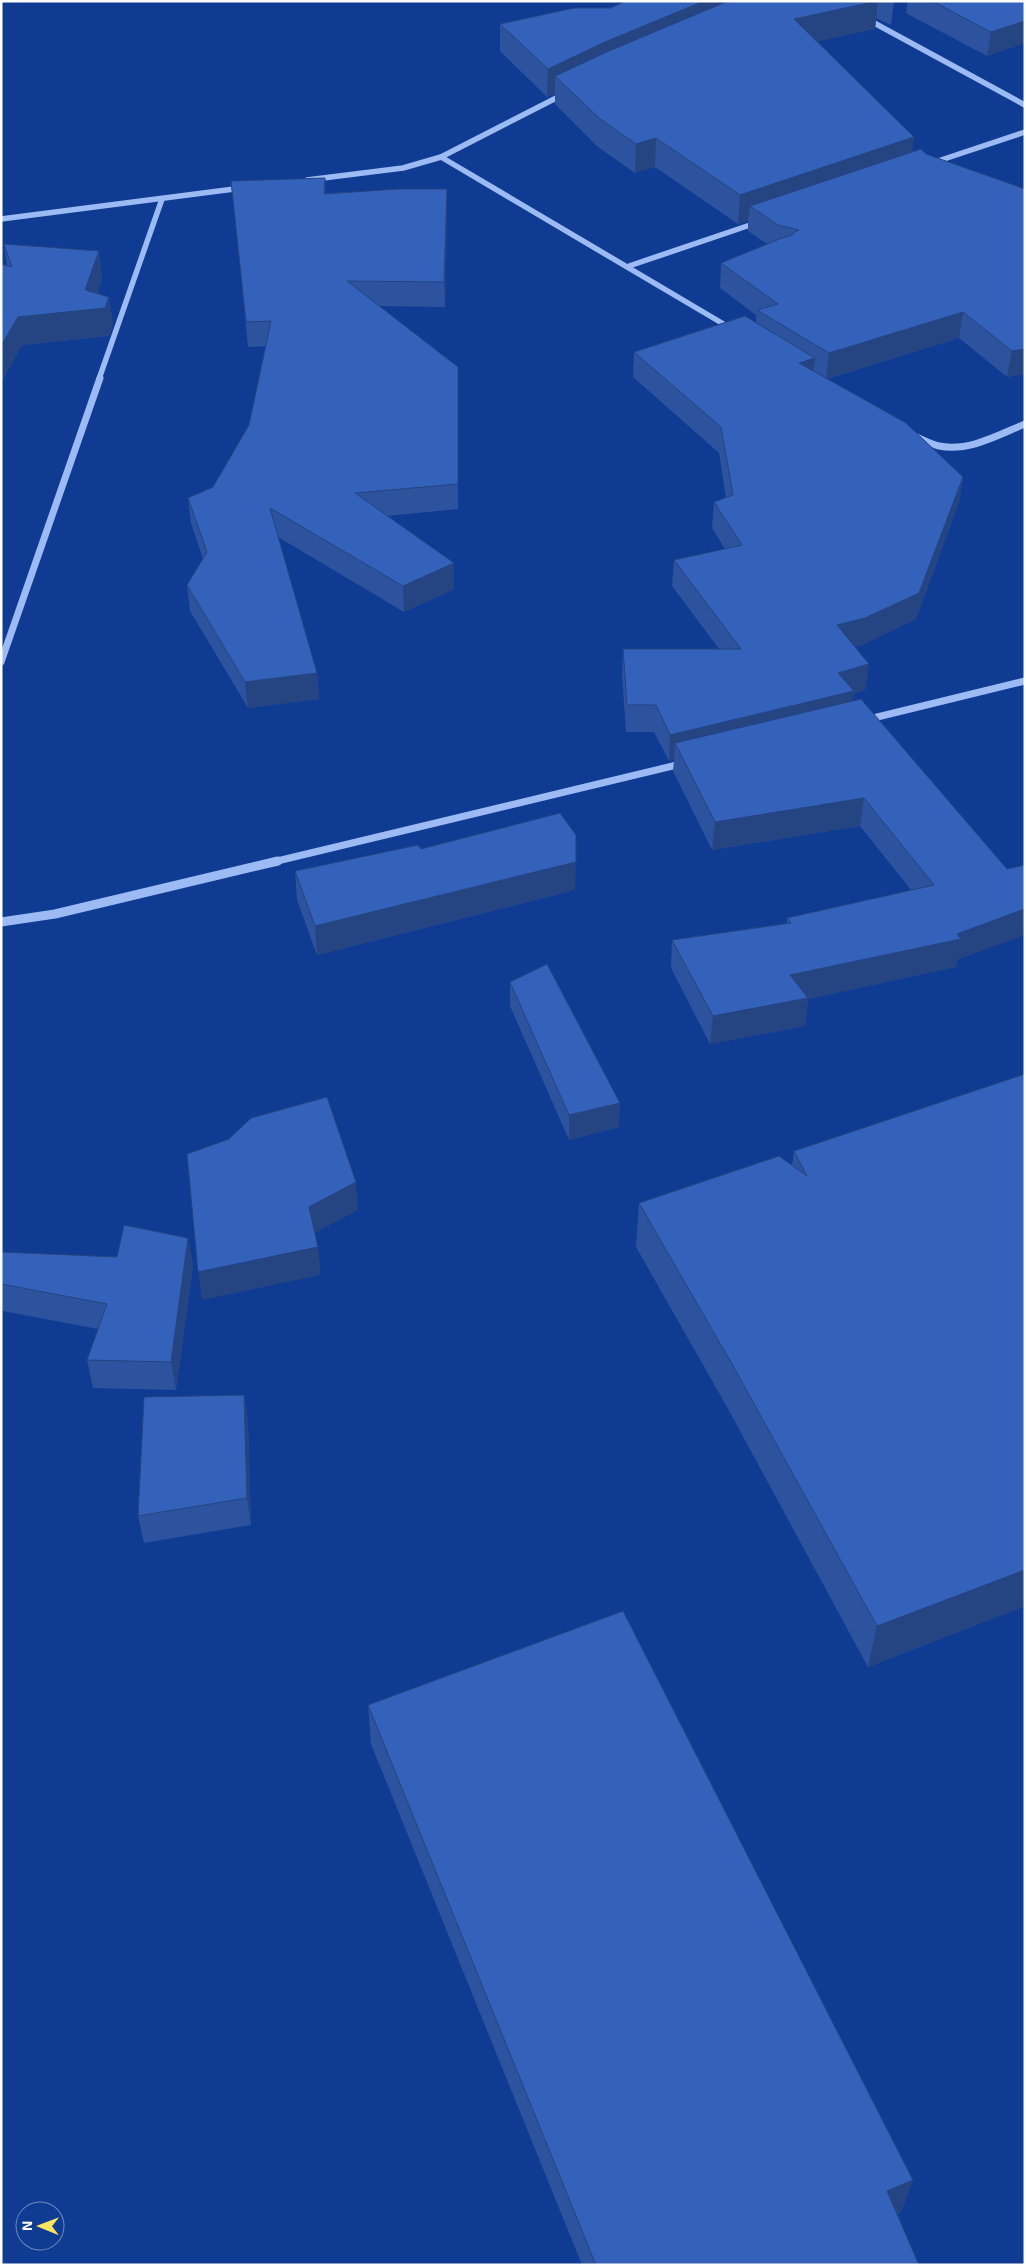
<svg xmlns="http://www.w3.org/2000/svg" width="1026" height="2266" font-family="'Exo 2',sans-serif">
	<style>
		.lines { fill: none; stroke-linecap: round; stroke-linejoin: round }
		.minor-far2 { stroke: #9cbaf3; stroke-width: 5.5 }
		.minor-far1 { stroke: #9cbaf3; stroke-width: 7 }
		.minor { stroke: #9cbaf3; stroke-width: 9 }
		.wall { fill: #2d539f }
		.shaded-wall { fill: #244482 }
		.building { fill: #3461b9; stroke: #244482 }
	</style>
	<rect width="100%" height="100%" fill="#103b92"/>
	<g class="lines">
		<g class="minor-far2">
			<polyline points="865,18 1025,105"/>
			<polyline points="441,157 564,94"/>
			<polyline points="932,163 1025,132"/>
			<polyline points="307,180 403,168 441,157 732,329"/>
			<polyline points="1,219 242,188"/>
			<polyline points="629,266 759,222"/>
			<polyline points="99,379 162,199"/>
		</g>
		<g class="minor-far1">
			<path d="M914 436C922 439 930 444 939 446 969 452 998 435 1025 424"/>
			<polyline points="1,662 100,378"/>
			<polyline points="865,720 1025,681"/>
			<polyline points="273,862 685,763"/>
		</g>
		<polyline class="minor" points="1,922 55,914 278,861"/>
	</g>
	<g class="wall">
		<polygon points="625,1 894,1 891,25 876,18 875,29 817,41 914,137 912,151 1025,374 1007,377 959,338 827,379 963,477 959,502 916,619 862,645 854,646 869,664 865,690 853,694 852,701 1007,869 957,960 956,967 808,999 805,1026 710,1044 671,968 672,940 787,923 787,918 911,890 860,826 712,850 673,771 674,760 669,761 654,732 626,732 622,675 623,649 719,649 672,586 674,560 725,549 712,528 714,502 726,498 719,453 633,377 634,352 756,322 756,315 720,288 721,263 767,244 748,231 748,221 738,224 655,167 635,173 598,147 555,104 555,94 547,97 500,51 500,24 611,8"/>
		<polygon points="908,1 1025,1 1025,43 987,56 906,13"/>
		<polygon points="325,178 326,193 447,189 447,213 445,307 379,306 458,367 458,509 387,516 454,563 454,589 404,612 278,537 317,673 319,699 248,708 190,611 187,585 203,559 191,523 188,498 213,487 249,425 266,346 248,347 234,205"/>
		<polygon points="4,244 99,251 102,278 97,294 109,297 113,325 109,336 22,345 1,383 1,264 7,266"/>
		<polygon points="421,849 575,890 317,955 297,900 295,871"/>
		<polygon points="510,982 619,1127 569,1140 510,1006"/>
		<polygon points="1025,1074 1025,1606 868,1667 727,1407 636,1247 639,1203 792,1165 794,1151"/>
		<polygon points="188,1238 193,1266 176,1390 93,1388 87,1360 98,1329 3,1311 1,1304 1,1252 117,1257"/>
		<polygon points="244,1395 248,1423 251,1525 144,1543 138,1516"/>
		<polygon points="368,1705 913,2180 901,2212 897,2214 919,2265 582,2265 371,1744"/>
	</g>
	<g class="shaded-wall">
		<polygon points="704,1 767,1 555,76 555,94 547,97 548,69 605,42"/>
		<polygon points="878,1 875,29 792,47 794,19"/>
		<polygon points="1025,21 1025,43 987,56 991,32"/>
		<polygon points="914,137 910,166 750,206 748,221 738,224 740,195"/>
		<polygon points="656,138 655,167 635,173 636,144"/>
		<polygon points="325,178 327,202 324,194"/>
		<polygon points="447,189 447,213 445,307 444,282"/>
		<polygon points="99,251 102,278 92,310 109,297 113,325 109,336 22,345 1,383 1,346 18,317 85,290"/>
		<polygon points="963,312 959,338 826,379 829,353"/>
		<polygon points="1025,349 1025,374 1007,377 1012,351"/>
		<polygon points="815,358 812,383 799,363"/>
		<polygon points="963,477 959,502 916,619 862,645 834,651 837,625"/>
		<polygon points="454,563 454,589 404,612 403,586"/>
		<polygon points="869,664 865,690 853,694 850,718 675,743 674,760 669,761 670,735 838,673"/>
		<polygon points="317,673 319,699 248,708 245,682"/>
		<polygon points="864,798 860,826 712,850 715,822"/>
		<polygon points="576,862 575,890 317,955 315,926"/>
		<polygon points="1025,909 1025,935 957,960 956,967 808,999 805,1026 710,1044 713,1016 790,975 957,934"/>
		<polygon points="620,1103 619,1127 569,1140 569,1115"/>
		<polygon points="356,1182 358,1210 311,1235 309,1207"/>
		<polygon points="188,1238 193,1266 176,1390 171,1362"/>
		<polygon points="318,1247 321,1275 202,1300 198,1272"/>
		<polygon points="244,1395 248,1423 251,1525 247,1498"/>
		<polygon points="1025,1570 1025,1606 868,1667 877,1626"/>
		<polygon points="913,2180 901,2212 877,2223 887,2191"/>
	</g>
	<g class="building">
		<polygon points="625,1 704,1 605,42 548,69 500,24 574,8 611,8"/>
		<polygon points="728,1 878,1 794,19 914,137 740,195 656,138 636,144 599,118 555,76 609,51"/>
		<polygon points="932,1 1025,1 1025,21 991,32"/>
		<polygon points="921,149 926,154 1025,189 1025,349 1012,351 963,312 829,353 757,310 778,304 721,263 782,238 793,235 791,234 799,230 778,225 750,206"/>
		<polygon points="325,178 324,194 397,189 447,189 444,282 347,281 458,367 458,484 355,493 454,563 403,586 270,508 317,673 245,682 187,585 207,552 188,498 213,487 249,425 271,321 246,322 231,181"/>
		<polygon points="4,244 99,251 85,290 109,297 105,308 18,317 1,346 1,264 12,267"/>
		<polygon points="745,316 815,358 799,363 906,423 963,477 919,593 865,618 837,625 869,664 838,673 854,691 670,735 656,705 627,705 623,649 741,649 674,560 742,545 714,502 733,495 721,427 634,352"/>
		<polygon points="861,699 1007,869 1025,865 1025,909 957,934 961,939 790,975 808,998 713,1016 672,940 791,923 787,918 934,885 864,798 715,822 675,743"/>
		<polygon points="560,813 576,835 576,862 315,926 295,871 418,845 421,849"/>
		<polygon points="547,964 620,1103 569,1115 510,982"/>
		<polygon points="1025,1074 1025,1570 877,1626 732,1364 639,1203 779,1156 807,1176 794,1151"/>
		<polygon points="327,1097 356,1182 309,1207 318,1247 198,1272 187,1154 229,1139 251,1118"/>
		<polygon points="124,1225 188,1238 171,1362 87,1360 107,1304 1,1284 1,1252 117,1257"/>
		<polygon points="244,1395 247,1498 138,1516 144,1397"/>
		<polygon points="623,1611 913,2180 887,2191 919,2265 596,2265 368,1705"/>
	</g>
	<rect width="1026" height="2266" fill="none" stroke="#ffffff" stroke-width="5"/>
	<g transform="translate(40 2226) rotate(271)"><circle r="24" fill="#103b92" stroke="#7089be"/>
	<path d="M0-4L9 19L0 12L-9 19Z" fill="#ffe25e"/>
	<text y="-8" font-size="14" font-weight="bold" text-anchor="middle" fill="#ffffff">N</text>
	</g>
</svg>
